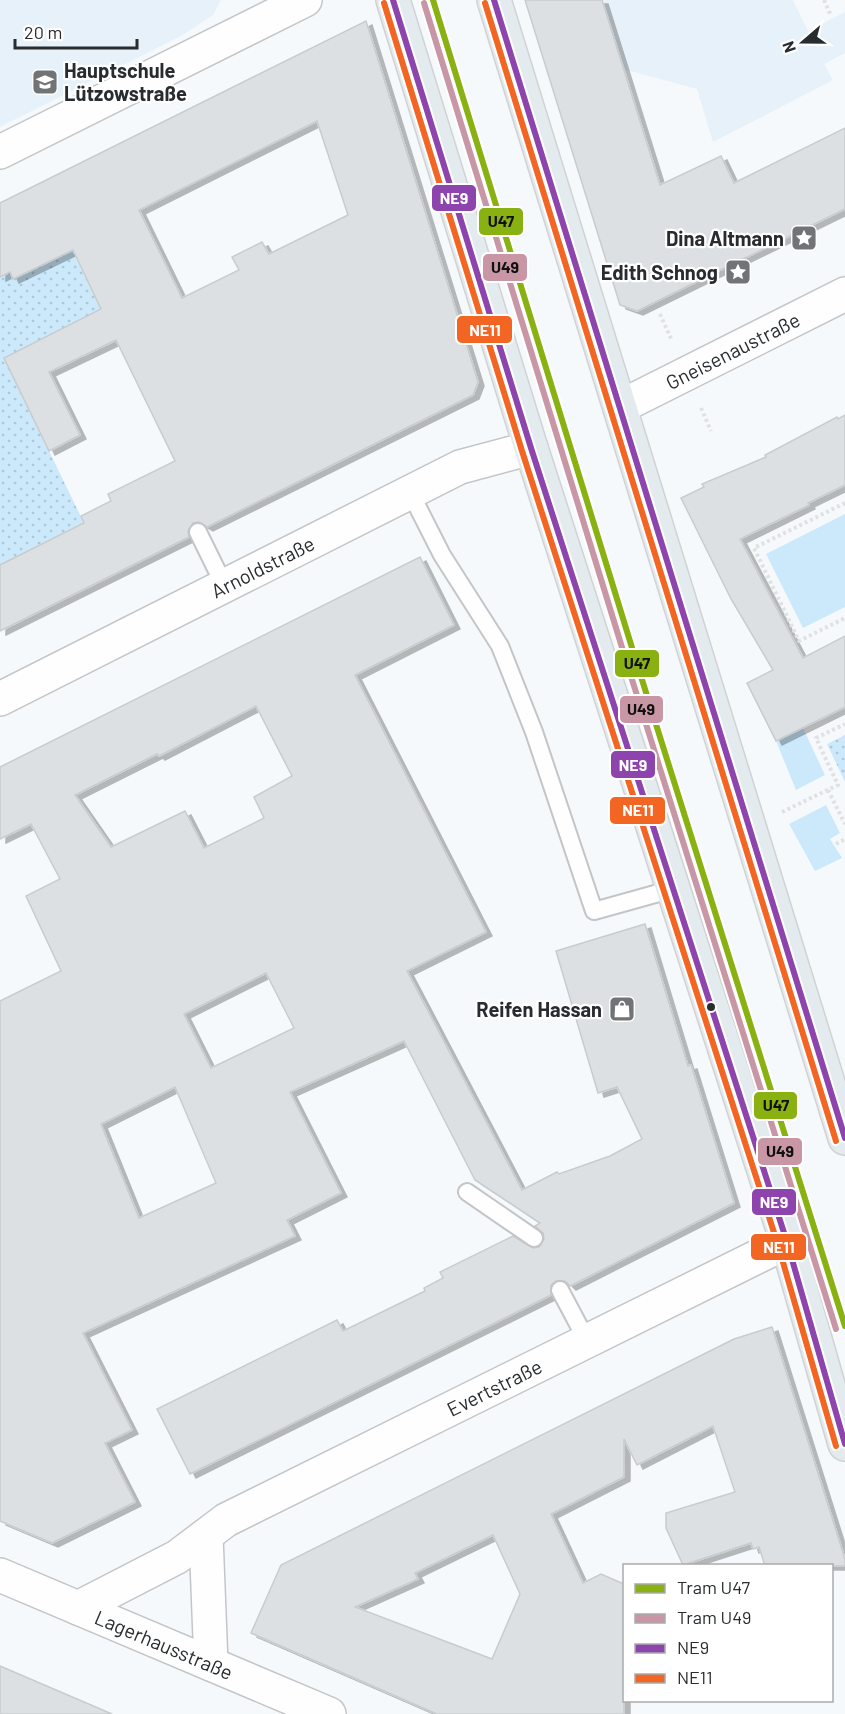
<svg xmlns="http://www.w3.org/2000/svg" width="845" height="1714" font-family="Barlow,sans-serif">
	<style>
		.built { fill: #e6f1f9 }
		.green { fill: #cbe9fb }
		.garden { fill: url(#garden-dots) }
		.building { fill: #dde0e2; stroke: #c9ccce; stroke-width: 1.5; fill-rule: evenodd; filter: url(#shadow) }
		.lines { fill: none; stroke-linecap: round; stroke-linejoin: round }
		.lane-casing { stroke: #c3c6c8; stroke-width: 20 }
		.street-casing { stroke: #c3c6c8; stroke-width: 36 }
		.primary-casing { stroke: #d1d2d4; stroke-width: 36 }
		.path { stroke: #e0e1e2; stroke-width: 4; stroke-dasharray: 3 3; stroke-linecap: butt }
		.lane { stroke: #fefefe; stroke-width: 16 }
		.street { stroke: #fefefe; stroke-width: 33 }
		.primary { stroke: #e4ebef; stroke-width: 33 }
		.bus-1-casing { stroke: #fff; stroke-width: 10 }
		.bus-2-casing { stroke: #fff; stroke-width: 10 }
		.bus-1 { stroke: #8e44ad; stroke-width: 6 }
		.bus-2 { stroke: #f26522; stroke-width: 6 }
		.tram-1-casing { stroke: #fff; stroke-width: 10 }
		.tram-2-casing { stroke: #fff; stroke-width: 10 }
		.tram-1 { stroke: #8ab112; stroke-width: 6 }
		.tram-2 { stroke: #c996a6; stroke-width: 6 }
		.bus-dot { fill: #282c2f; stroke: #fff; stroke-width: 2 }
		.labels { text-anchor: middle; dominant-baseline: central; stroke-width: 4.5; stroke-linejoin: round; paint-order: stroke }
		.poi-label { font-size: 20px; font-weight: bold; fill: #282c2f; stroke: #fff; text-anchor: end }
		.street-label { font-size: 20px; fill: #282c2f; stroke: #fff }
		.line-badge { stroke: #fff; stroke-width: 2 }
		.badge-label { font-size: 16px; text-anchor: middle; font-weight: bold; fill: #fff }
		.pale-badge-label { font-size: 16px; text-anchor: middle; font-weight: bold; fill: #111 }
	</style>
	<defs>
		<pattern id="garden-dots" width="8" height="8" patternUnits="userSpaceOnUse" patternTransform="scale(1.5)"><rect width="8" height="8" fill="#cbe9fb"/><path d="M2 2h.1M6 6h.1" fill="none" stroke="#aec8d7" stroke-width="1.8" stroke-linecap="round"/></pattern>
		<filter id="shadow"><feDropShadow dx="6" dy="4" stdDeviation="0" flood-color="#0004"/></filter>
	</defs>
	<rect width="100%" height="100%" fill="#f6f9fb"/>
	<g class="built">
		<polygon points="0,0 221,0 213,15 181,36 0,127"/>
		<polygon points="602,0 793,0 808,31 845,12 845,53 824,64 833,80 713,142 697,89 623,69"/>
	</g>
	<g class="green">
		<polygon points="845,514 845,607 803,628 766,554"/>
		<polygon points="803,728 825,775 796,790 776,741"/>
		<polygon points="826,805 840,833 830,839 842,858 815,871 789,824"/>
	</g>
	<g class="garden">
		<polygon points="69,243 101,309 4,358 84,523 0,565 0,277 10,272 14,279 42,265"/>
		<polygon points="845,735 845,782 827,744"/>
	</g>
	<g class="building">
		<polygon points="525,0 602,0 660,185 721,156 734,183 845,128 845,209 637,311 620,305"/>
		<path d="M366 21 478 382 473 395 207 527 199 522 193 523 188 531 189 537 0 631V565L84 523 81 516 111 501 108 494 175 461 116 340 49 372 80 435 49 451 4 358 101 309 73 250 13 279 10 272 0 277V203ZM317 121 348 215 269 254 262 242 232 257 239 270 182 298 139 210Z"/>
		<polygon points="845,415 845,485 808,503 809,505 740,539 803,658 845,636 845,707 776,741 747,683 773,670 731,599 681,498 704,487 702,484 766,457 765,455 837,417 838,419"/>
		<path d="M420 557 454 625 355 675 486 932 407 971 522 1190 557 1172 559 1174 610 1156 642 1139 617 1087 598 1093 556 951 645 924 688 1066 691 1065 734 1203 570 1286 565 1281H556L551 1285V1295L190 1474 157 1409 337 1320 343 1331 425 1291 424 1288 443 1278 440 1272 513 1236 533 1248 539 1247 544 1239 543 1233 535 1226 540 1223 475 1180 404 1041 290 1092 341 1193 287 1220 295 1236 83 1333 132 1430 105 1443 135 1502 52 1543 0 1521V1001L61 971 26 896 60 879 31 824 0 839V767ZM256 706 292 776 254 797 264 818 204 848 185 811 111 847 75 795 157 754 159 756ZM266 973 294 1028 211 1068 184 1014ZM175 1087 216 1183 139 1218 101 1124Z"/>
		<path d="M772 1327 845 1559V1566H765L759 1547 753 1549 751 1543 683 1565 666 1528V1513L735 1492 713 1426 637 1465 624 1439V1477L551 1514 583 1583 601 1574 624 1584V1714H437L251 1633 281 1565 734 1339ZM493 1535 520 1594 492 1659 355 1607 418 1579 415 1573Z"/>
		<polygon points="0,1666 112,1714 0,1714"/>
	</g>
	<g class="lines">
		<defs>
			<g id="lane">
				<polyline points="410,492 442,555 500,646 534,732 594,911 673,889"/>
				<polyline points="198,532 225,587"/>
				<polyline points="467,1192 534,1238"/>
				<polyline points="560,1290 587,1341"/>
			</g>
			<g id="street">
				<polyline points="0,152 305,0"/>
				<path id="s1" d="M620 407 845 294"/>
				<path id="s2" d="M0 699 460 467 531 448"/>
				<polyline points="206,1536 211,1664"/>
				<path id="s3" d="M0 1575 329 1714"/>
				<path id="s4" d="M78 1608 177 1557 226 1520 787 1242"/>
			</g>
			<g id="primary">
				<polyline points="393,0 531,448 787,1242 845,1444"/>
				<polyline points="494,0 845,1138"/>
			</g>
		</defs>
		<use href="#lane" class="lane-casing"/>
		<use href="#street" class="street-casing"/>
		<use href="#primary" class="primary-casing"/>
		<g class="path">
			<polyline points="824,0 831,16"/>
			<polyline points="660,314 672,341"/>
			<polyline points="701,408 711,431"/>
			<polyline points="845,503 754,548 799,641 845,618"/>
			<polyline points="828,790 845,824"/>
			<polyline points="782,812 838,785 816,738 845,724"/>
			<polyline points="836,844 845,839"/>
		</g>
		<use href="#lane" class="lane"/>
		<use href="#street" class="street"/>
		<use href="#primary" class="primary"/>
		<defs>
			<g id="bus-1">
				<polyline points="393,0 531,448 787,1242 845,1444"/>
				<polyline points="494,0 845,1138"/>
			</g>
			<g id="bus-2">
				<polyline points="384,3 522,451 778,1245 836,1446"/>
				<polyline points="485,3 836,1141"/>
			</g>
		</defs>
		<use href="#bus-1" class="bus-1-casing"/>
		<use href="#bus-2" class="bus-2-casing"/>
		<use href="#bus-1" class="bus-1"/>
		<use href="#bus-2" class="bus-2"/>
		<defs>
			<polyline id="tram-1" points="433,0 633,651 845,1326"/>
			<polyline id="tram-2" points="424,3 624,654 836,1329"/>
		</defs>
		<use href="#tram-1" class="tram-1-casing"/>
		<use href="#tram-2" class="tram-2-casing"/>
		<use href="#tram-1" class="tram-1"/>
		<use href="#tram-2" class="tram-2"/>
	</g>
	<defs>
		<symbol id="school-square" viewBox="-11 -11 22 22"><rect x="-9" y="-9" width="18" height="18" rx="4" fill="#707476" stroke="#fff"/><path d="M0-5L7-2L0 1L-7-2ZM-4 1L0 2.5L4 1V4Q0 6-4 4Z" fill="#fff"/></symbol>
		<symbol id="sight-square" viewBox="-11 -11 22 22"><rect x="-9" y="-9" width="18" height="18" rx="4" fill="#707476" stroke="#fff"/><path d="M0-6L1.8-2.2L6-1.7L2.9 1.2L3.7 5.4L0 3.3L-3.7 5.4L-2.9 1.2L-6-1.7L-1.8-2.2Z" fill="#fff"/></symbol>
		<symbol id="shop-square" viewBox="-11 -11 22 22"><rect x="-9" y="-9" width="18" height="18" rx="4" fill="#707476" stroke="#fff"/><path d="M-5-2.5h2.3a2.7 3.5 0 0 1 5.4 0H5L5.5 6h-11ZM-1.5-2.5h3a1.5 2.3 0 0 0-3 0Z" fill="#fff"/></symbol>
	</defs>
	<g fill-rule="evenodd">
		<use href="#school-square" x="30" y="67" width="30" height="30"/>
		<use href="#sight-square" x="789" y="223" width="30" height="30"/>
		<use href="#sight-square" x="723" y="257" width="30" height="30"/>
		<use href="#shop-square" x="607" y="994" width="30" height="30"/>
	</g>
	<circle class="bus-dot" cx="711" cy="1007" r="5"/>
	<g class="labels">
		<g class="poi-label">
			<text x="64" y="70" text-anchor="start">Hauptschule<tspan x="64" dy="23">Lützowstraße</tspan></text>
			<text x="784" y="238">Dina Altmann</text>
			<text x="718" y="272">Edith Schnog</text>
			<text x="602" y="1009">Reifen Hassan</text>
		</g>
		<g class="street-label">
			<text stroke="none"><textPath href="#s1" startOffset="126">Gneisenaustraße</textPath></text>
			<text stroke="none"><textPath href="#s2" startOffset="294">Arnoldstraße</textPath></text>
			<text stroke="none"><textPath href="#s4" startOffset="472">Evertstraße</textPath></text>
			<text stroke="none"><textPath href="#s3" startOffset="178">Lagerhausstraße</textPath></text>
		</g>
	</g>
	<g class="line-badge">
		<rect x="431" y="184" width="46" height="28" rx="6" fill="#8e44ad"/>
		<rect x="478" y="207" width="46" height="29" rx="6" fill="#8ab112"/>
		<rect x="482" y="253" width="46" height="29" rx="6" fill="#c996a6"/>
		<rect x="456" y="315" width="57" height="29" rx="6" fill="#f26522"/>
		<rect x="614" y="649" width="46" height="29" rx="6" fill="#8ab112"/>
		<rect x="619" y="695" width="45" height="29" rx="6" fill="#c996a6"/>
		<rect x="610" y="750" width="46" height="29" rx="6" fill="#8e44ad"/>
		<rect x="609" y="796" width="57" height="29" rx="6" fill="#f26522"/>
		<rect x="753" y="1091" width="45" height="29" rx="6" fill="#8ab112"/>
		<rect x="757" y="1137" width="46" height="29" rx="6" fill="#c996a6"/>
		<rect x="751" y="1188" width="46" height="28" rx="6" fill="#8e44ad"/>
		<rect x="750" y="1233" width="57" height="28" rx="6" fill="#f26522"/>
	</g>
	<g class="badge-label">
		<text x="454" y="204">NE9</text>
		<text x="485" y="336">NE11</text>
		<text x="633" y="771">NE9</text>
		<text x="638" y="816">NE11</text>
		<text x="774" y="1208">NE9</text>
		<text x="779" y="1253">NE11</text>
	</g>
	<g class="pale-badge-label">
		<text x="501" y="227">U47</text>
		<text x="505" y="273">U49</text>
		<text x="637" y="669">U47</text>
		<text x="641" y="715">U49</text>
		<text x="776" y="1111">U47</text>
		<text x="780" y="1157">U49</text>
	</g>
	<rect x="623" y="1564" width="210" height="138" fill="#ffffff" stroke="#a9abac" stroke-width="1.5"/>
	<rect x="635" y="1584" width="30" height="9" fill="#8ab112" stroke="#a9abac" stroke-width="1.5"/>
	<text x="677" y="1594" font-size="18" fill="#282c2f">Tram U47</text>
	<rect x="635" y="1614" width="30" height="9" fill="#c996a6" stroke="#a9abac" stroke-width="1.5"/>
	<text x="677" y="1624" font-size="18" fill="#282c2f">Tram U49</text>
	<rect x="635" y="1644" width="30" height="9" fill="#8e44ad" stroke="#a9abac" stroke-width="1.5"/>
	<text x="677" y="1654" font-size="18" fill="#282c2f">NE9</text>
	<rect x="635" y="1674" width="30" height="9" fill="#f26522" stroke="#a9abac" stroke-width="1.5"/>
	<text x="677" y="1684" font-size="18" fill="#282c2f">NE11</text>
	<g transform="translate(803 42) rotate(250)" stroke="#ffffff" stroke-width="4.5" paint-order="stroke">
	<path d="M0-4.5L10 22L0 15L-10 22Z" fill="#282c2f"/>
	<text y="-9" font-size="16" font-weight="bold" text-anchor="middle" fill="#282c2f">N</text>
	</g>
	<path d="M15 39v9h122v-9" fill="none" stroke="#282c2f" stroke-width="3"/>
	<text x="24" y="39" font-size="18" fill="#282c2f" stroke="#ffffff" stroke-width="4.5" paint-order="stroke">20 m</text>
</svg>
